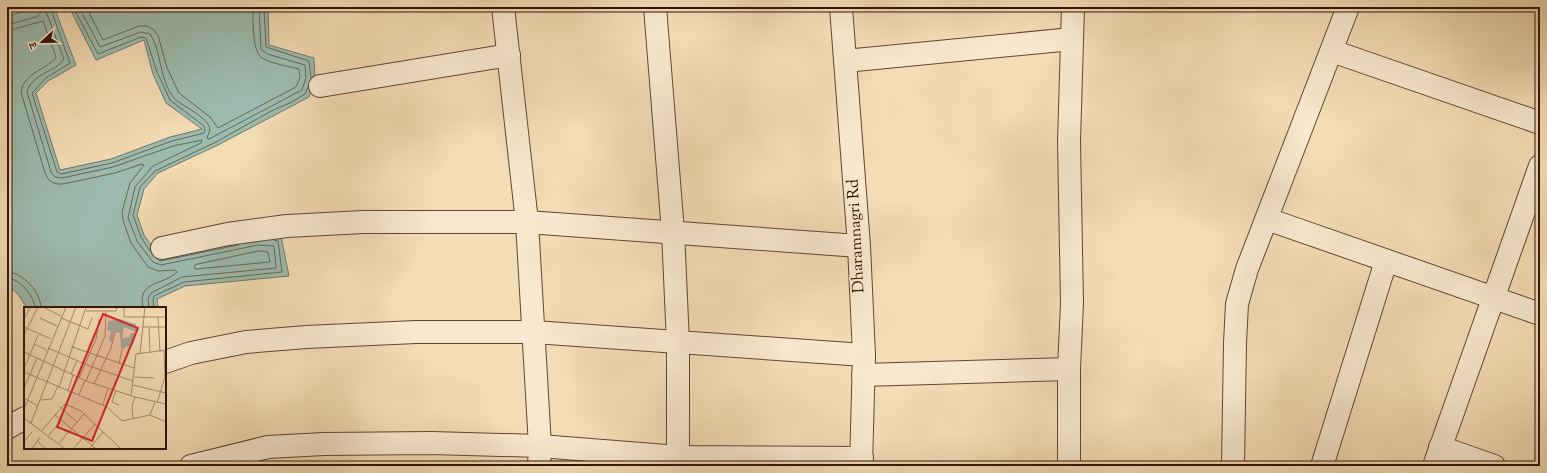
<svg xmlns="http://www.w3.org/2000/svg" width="1547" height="473" font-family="'Sorts Mill Goudy','Noto Serif Devanagari',serif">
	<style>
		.water { fill: #9cbbaf; stroke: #71786b }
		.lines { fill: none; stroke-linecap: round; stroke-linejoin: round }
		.shore { stroke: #66675a; stroke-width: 1 }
		.minor-casing { stroke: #624532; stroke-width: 24 }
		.minor { stroke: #f8e8cf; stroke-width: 22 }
		.labels { text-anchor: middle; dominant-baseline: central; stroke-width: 3; stroke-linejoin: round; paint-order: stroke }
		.street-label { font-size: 16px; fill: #311306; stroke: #f8e8cf }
		.inset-road { fill: none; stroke: #a68c6f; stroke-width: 1 }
		.view { fill: #d62828; fill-opacity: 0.15; stroke: #d62828; stroke-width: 2 }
		.inset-edge { fill: none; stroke: #311306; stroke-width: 2 }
	</style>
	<rect width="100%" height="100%" fill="#f4dcb5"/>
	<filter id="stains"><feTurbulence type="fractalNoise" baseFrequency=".005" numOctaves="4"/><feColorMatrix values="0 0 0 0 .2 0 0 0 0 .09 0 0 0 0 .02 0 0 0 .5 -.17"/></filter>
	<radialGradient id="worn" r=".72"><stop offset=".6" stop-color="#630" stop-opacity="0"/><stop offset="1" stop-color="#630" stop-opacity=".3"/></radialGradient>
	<polygon class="water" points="40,7 54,7 76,65 48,81 36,93 60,170 111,159 170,137 202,129 166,103 153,74 144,40 96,60 69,7 268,7 269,45 314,58 315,79 309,97 218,145 158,173 144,189 137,215 144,235 160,257 281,236 289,276 185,286 157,299 158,308 27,308 18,294 7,285 7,16"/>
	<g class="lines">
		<g class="shore">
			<polyline points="50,7 70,63 46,78 32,93 57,172 61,174 112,163 172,141 204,133 205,129 204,126 170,100 157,72 146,38 141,37 98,54 73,7"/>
			<path d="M79 7 100 47 141 32 150 34C161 49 160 83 174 98 183 107 209 117 210 130L207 138 209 139 302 90 306 78 305 65 267 54 261 49 259 7"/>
			<path d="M86 7 103 40 139 26H147L153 29 158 35 167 68 179 93 210 117 218 128 296 87 300 77 299 69C287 66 273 64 262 58 252 52 253 19 253 7"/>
			<polyline points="264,7 266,47 309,61 311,78"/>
			<path d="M7 25 36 17 45 9 64 59C56 72 31 74 27 92L51 172 55 177 62 178 113 167 173 146 202 140 201 143 153 166 135 187 128 218 137 241 153 262 161 265 258 245 274 246 276 268 182 277 151 293 148 299 149 308"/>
			<path d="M7 31 43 21 56 57C50 68 24 72 21 92L45 173C48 181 54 185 63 184L115 173 142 164 144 165 130 183 122 212 123 220 131 243 148 267 158 271 175 270 177 272C163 286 137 280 143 308"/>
			<polyline points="150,251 141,237 133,215 140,187 155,171 216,142 271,111 292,102 305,94 308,87"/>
			<polygon points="259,251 268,252 270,262 196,269 194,268 195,265"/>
			<polyline points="155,257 160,261 238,245"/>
			<path d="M7 272C23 272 41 293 41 308"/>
			<path d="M7 278C19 278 35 296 35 308"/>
			<polyline points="154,308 153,300 154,296 184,282 282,272 278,241 274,240"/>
		</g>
		<defs>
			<g id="minor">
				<polyline points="503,7 527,222 540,446 539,466"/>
				<polyline points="655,7 673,232 678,343 678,466"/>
				<polyline points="841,7 859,246 864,355 861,466"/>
				<polyline points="1332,51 1540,123"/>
				<polyline points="845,61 1072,39"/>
				<polyline points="320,86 509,55"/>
				<polyline points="1267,219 1540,314"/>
				<polyline points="162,248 228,234 287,226 363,222 527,222 859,246"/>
				<polyline points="165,362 191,353 246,342 306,337 416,332 534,332 864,355"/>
				<polyline points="863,375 1069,369"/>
				<polyline points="7,428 25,418"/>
				<polyline points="1440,447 1494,466"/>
				<polyline points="191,466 268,447 324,444 431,443 540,446 679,457 862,458"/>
				<polyline points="1069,466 1069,369 1072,303 1069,142 1073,7"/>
				<polyline points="1233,466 1235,343 1237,304 1247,269 1348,7"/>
				<polyline points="1322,466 1386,261"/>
				<polyline points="1434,466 1540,166"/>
			</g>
		</defs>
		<use href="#minor" class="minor-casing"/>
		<use href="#minor" class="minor"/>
	</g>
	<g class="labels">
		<g class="street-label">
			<text transform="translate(857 236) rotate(-93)">Dharamnagri Rd</text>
		</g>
	</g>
	<g transform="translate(24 307)">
		<rect width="142" height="142" fill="#f4dcb5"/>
		<path d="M96 12 112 17V25L100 20 98 31 106 30 107 26H112V28L108 40 102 39 100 42 97 41 96 26 90 25 88 35 85 34 87 24 83 23 84 14Z" fill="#9cbbaf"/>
		<path class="inset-road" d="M100 0V10H142M21 1 37 9M62 4H92L93 0M134 10 136 45M16 11 33 19M37 11 64 22 68 11M0 12 6 0M0 20 27 32M118 20H142M125 20 126 46M0 28 14 0M10 37 23 43M48 40 110 61M24 41 68 60 109 74M0 45 62 74 111 90 142 97M116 46 121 0M95 57 98 42M0 62 14 28M0 65 83 100 98 114 126 108 142 115M47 67 53 54M110 70 130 71M55 71 72 32 75 12M62 74 81 29 82 4M70 77 87 41 91 25M109 78 142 86M35 80 62 0M0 81 13 51M92 83 88 95 95 98M44 84 49 68M55 88 61 73M107 88 112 47 142 43M0 91 14 99M17 93 28 92 34 79M133 96 141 70 140 44M79 98 84 81M36 100 53 115M0 102 42 0M30 107 72 142M126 108 131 95M0 111 41 142M109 112 108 99 111 90M7 116 52 0M18 123 41 97 57 104 97 142M25 128 38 113M13 134 22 142M0 135 8 125M35 136 60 107M8 142 16 130M49 142 71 117M65 142 79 125"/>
		<path class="view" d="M79 7 114 21 68 134 33 120Z"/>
		<rect width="142" height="142" class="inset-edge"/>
	</g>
	<rect width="1547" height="473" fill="none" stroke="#f4dcb5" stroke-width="24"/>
	<rect x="8" y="8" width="1531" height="457" fill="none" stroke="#311306" stroke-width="2"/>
	<rect x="12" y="12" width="1523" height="449" fill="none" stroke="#311306"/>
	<g transform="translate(42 42) rotate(248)" stroke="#f8e8cf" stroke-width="3" paint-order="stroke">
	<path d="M0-3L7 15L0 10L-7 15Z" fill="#311306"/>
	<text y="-6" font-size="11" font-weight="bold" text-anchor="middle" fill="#311306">उ</text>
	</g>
	<rect width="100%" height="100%" filter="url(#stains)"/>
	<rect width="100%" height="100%" fill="url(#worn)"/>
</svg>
